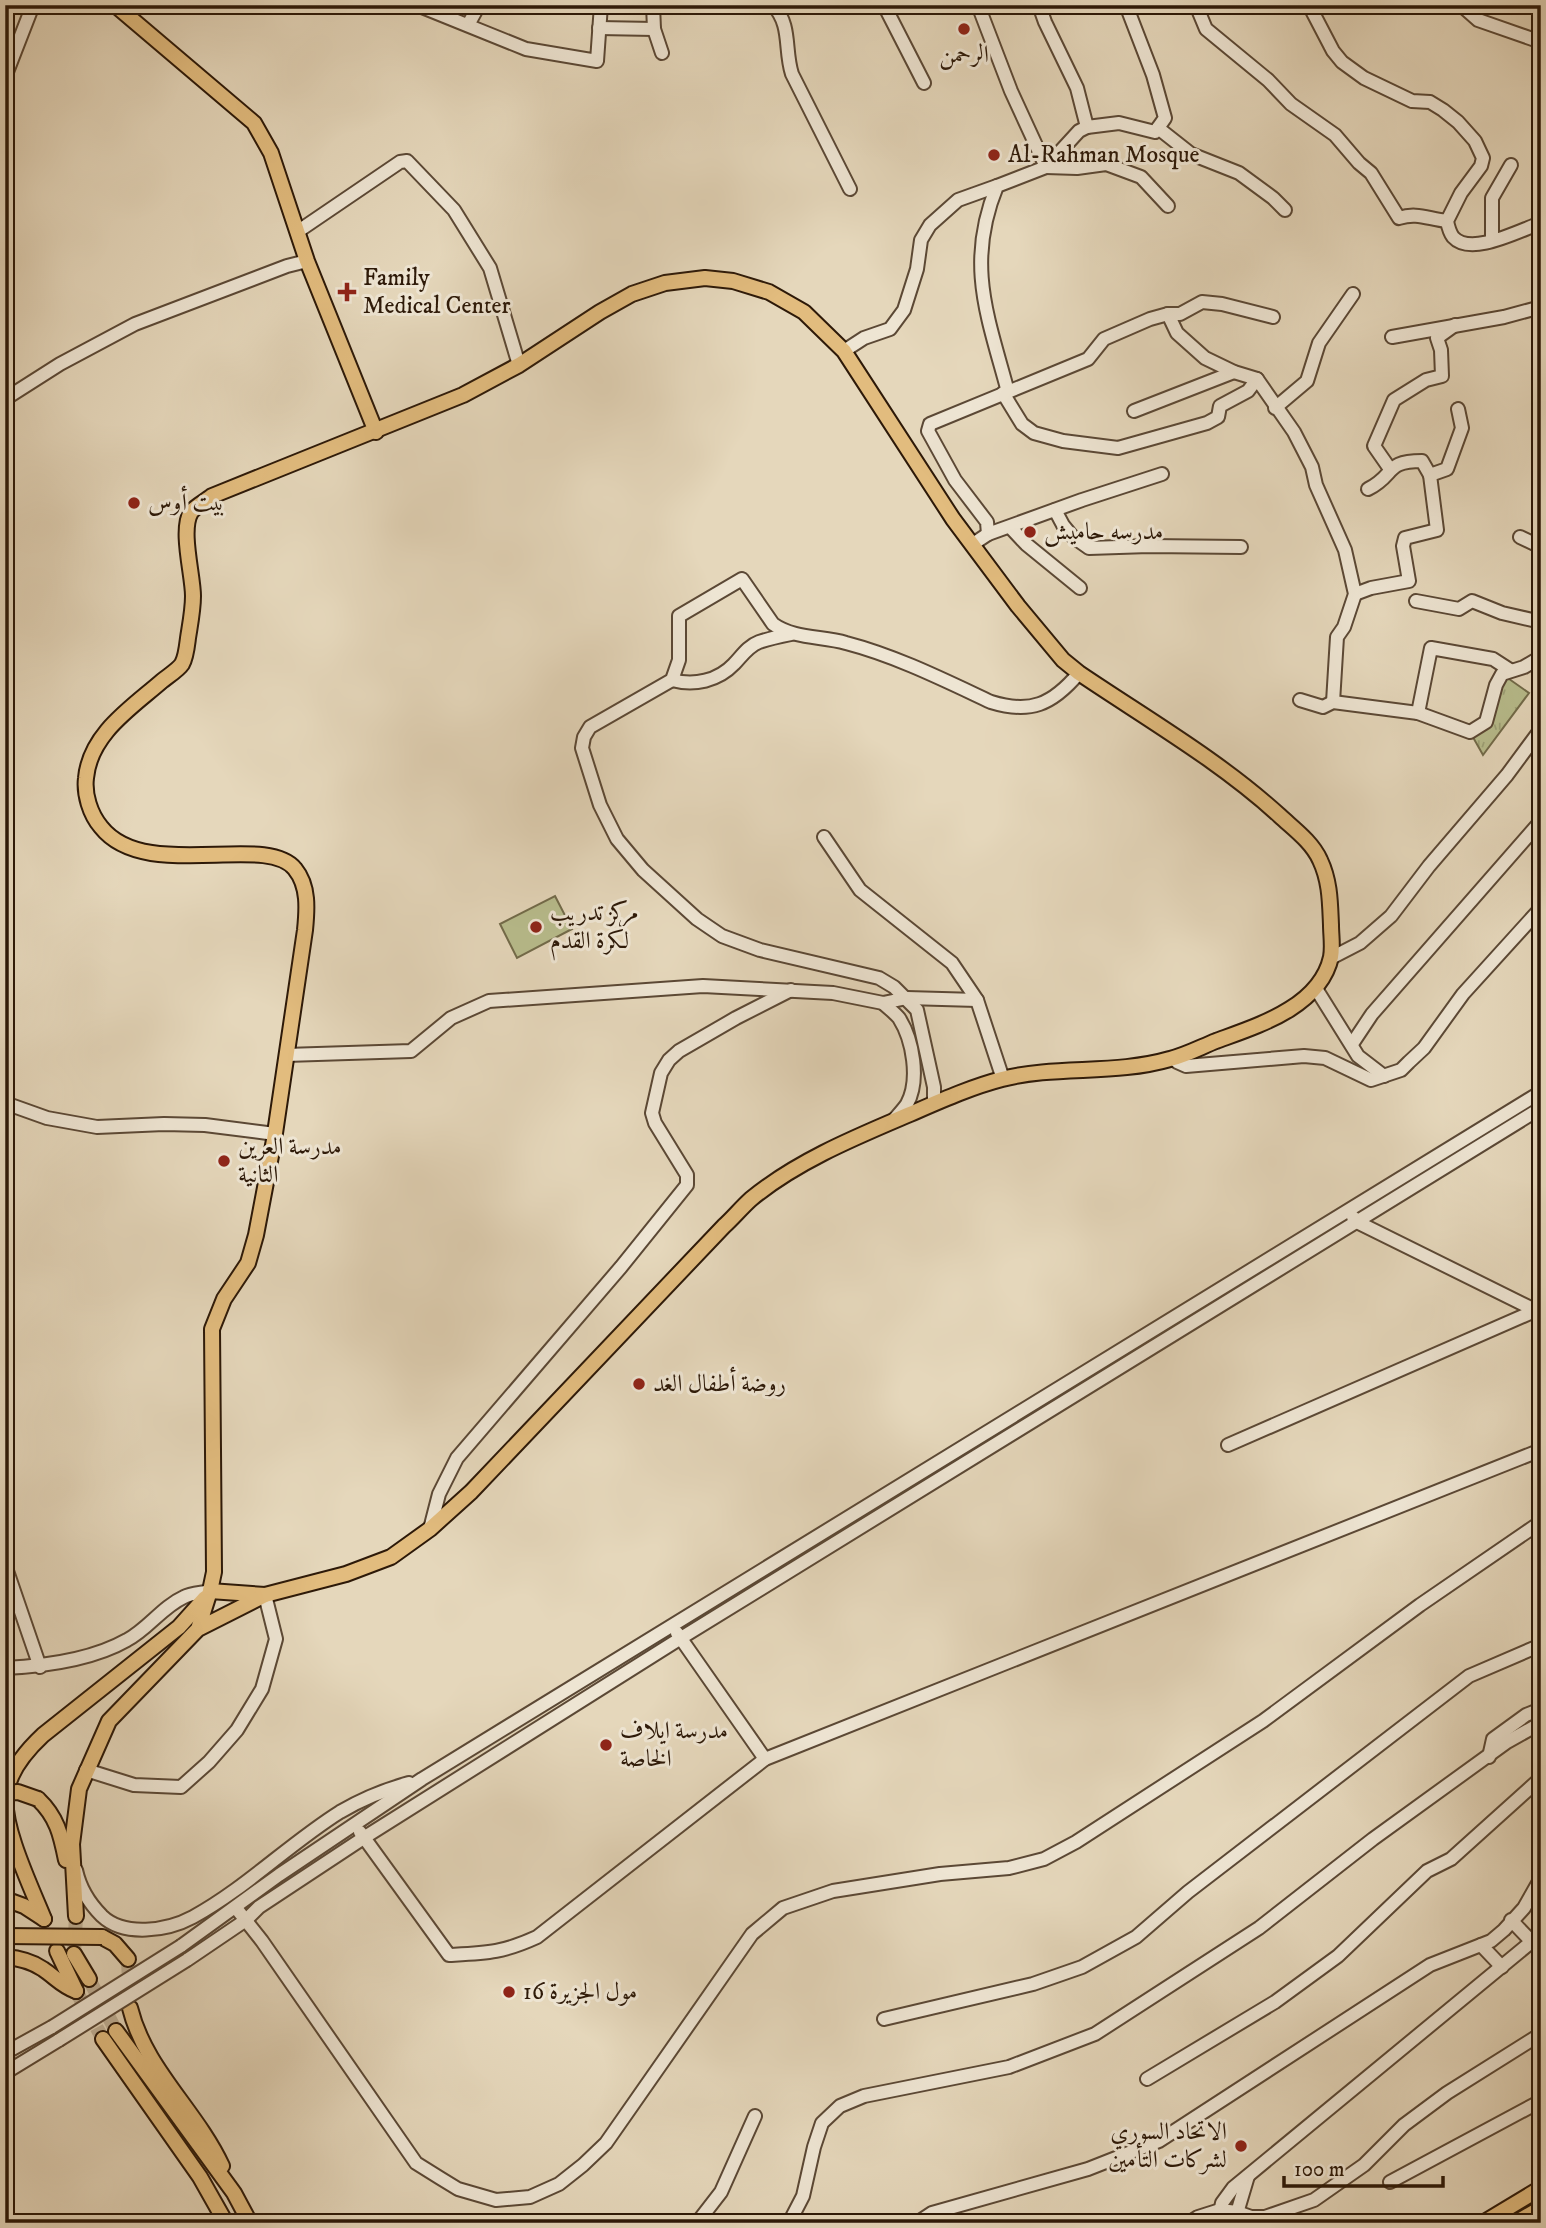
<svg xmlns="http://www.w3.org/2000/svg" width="1546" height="2228" font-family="'IM FELL DW Pica',Amiri,serif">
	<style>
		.grass { fill: url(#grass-tufts); stroke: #726b4a; stroke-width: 2 }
		.pitch { fill: #b8bd8d; stroke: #726b4a; stroke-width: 2 }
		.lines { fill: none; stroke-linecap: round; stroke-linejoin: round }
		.major-tunnel { stroke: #c0b197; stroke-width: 14; stroke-dasharray: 14 7; stroke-linecap: butt }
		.minor-casing { stroke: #5b4835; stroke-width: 16 }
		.major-casing { stroke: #2d1908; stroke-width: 18 }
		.minor { stroke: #eee5d3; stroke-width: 12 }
		.major { stroke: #e2bc7e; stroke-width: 14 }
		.minor-bridge-casing { stroke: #5b4835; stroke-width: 16; stroke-linecap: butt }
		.major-bridge-casing { stroke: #2d1908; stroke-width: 18; stroke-linecap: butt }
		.minor-bridge { stroke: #eee5d3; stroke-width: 12 }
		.major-bridge { stroke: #e2bc7e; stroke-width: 14 }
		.poi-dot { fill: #8f2418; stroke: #eee5d3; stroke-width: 2.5 }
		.labels { text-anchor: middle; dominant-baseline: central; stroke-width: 6; stroke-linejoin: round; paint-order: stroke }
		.poi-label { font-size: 24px; fill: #2d1908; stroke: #eee5d3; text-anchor: start }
	</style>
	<defs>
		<pattern id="grass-tufts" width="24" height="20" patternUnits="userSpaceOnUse" patternTransform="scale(1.75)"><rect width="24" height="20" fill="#b8bd8d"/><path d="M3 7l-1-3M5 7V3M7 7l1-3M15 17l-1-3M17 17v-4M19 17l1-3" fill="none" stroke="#9ea278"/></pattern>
	</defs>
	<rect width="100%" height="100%" fill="#e5d7bb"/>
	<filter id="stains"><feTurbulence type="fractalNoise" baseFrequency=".00286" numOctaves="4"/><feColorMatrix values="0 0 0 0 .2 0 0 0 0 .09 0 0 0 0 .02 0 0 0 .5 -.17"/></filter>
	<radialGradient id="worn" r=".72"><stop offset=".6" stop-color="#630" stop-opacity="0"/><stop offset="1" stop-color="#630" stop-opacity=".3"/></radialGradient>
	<polygon class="grass" points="1502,674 1529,693 1483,755 1470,732 1481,726"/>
	<polygon class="pitch" points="555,896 572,929 517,958 500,924"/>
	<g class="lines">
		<g class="major-tunnel">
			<polyline points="74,1954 76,1916"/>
			<polyline points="128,1959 130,2007"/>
			<polyline points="89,1979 116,2031"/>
			<polyline points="76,1991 103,2039"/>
		</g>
		<defs>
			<g id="minor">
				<polyline points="417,5 526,49 597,61 601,5"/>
				<polyline points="653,5 654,29 662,53"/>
				<polyline points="705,5 713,5"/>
				<path d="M773 5C792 26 784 49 792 74L850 189"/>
				<polyline points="884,5 924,83"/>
				<path d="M978 5 1011 91 1046 167 997 186C965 264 988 317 1008 392"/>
				<polyline points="1039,5 1045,22 1077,88 1087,127 1079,131 1046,167"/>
				<path d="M1196 5 1206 29 1268 80 1291 104 1335 135 1359 163 1371 173 1399 218C1417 212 1428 219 1447 221"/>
				<path d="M1309 5 1333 51 1342 62 1364 78 1412 101 1430 102 1443 110 1458 122 1475 141 1483 158 1481 166 1461 193 1447 221C1448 226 1450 233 1453 237 1471 257 1520 230 1541 223"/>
				<polyline points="1461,5 1478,20 1541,42"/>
				<polyline points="468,25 479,5"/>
				<polyline points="599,28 654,29"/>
				<polyline points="5,77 33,5"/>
				<polyline points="1087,127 1119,123 1155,132 1165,118 1153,75 1126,5"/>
				<polyline points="1158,128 1191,154 1239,173 1273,198 1285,210"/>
				<polyline points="1046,167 1077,168 1106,164 1141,177 1168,206"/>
				<polyline points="297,232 400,162 407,161 454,210 490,268 519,365"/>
				<polyline points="1492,240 1492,198 1511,165"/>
				<polyline points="1168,314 1177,333 1205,358 1234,372 1257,379 1294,432 1312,467 1316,485 1345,550 1355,594 1344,627 1337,637 1333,702"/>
				<polyline points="1392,337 1504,317 1541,307"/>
				<polyline points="844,351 864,338 890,329 904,310 917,269 921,240 930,225 958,200 997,186"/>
				<polyline points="1003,393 1022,424 1034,433 1063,441 1118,448 1207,423 1218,417 1220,406 1248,391 1257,379"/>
				<polyline points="5,399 60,364 135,324 287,266 307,261"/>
				<polyline points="1275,408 1307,381 1319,343 1353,294"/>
				<polyline points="1134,411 1234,372"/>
				<polyline points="1390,469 1374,446 1394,400 1426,380 1442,376 1441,350 1437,338 1455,325"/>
				<path d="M1368 489C1396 475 1384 461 1422 461L1430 475"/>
				<polyline points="1055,510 1063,525 1072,536 1089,548 1149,546 1241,547"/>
				<polyline points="1010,527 1026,544 1080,588"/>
				<polyline points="988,534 987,522 955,480 928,431 930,424 1088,359 1104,339 1150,319 1168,314 1180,314 1202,302 1222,304 1273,317"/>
				<polyline points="1520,537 1541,547"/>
				<polyline points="973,544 988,534 1082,500 1162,474"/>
				<polyline points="1355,594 1371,588 1409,581 1403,546 1405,538 1437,530 1430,475 1447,469 1462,428 1458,409"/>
				<polyline points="1416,601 1459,609 1472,601 1502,613 1541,622"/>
				<path d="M672 680C694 686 718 681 734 664 741 657 748 646 759 642 768 639 781 636 791 634"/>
				<polyline points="1300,700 1323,707 1333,702 1418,713 1470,732 1486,722 1496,685 1502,674 1524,667 1541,657"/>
				<polyline points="1418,713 1431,648 1493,659 1510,670"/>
				<polyline points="824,837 860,890 952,963 977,1000 1003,1079"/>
				<polyline points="1331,958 1360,943 1391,916 1429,866 1507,775 1541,729"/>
				<polyline points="1315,987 1358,1056 1384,1076"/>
				<path d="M883 1003C888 1008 895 1013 899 1018 913 1040 920 1080 907 1104 903 1110 897 1116 893 1121"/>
				<polyline points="1352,1044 1372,1014 1541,821"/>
				<polyline points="286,1055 411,1051 451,1018 489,1001 703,986 833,993 883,1003 907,998 977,1000"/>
				<polyline points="1174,1058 1177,1062 1186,1066 1304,1056 1325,1058 1371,1080 1401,1070 1409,1062 1424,1048 1463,994 1541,908"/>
				<polyline points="5,1103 47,1118 97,1127 164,1124 205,1125 275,1134"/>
				<path d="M934 1104V1087L917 1010 894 987 879 978 760 950 722 936 697 919 643 870 617 839 600 805 582 748 584 737 590 727 672 680 679 660V616L742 579 773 624C794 639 822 636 846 643 896 656 944 680 991 702 1030 714 1052 705 1079 673"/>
				<polyline points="1353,1217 1357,1222 1541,1313"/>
				<polyline points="1228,1445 1537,1310"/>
				<polyline points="430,1529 439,1494 457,1458 621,1267 687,1185 687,1175 655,1123 652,1113 661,1073 669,1060 679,1051 736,1018 791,990"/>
				<polyline points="5,1565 40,1667"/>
				<polyline points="677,1633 765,1759"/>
				<path d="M5 1668C45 1666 92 1660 127 1640 148 1629 162 1607 184 1597 191 1593 202 1593 210 1591"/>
				<polyline points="1489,1757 1493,1739 1526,1715 1541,1709"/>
				<polyline points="86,1770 134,1785 181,1787 209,1762 237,1730 262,1689 276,1639 265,1595"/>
				<path d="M360 1832 449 1955C487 1953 502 1953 537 1937L765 1759 1541 1450"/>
				<path d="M76 1870C80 1889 89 1903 102 1916 124 1937 167 1931 193 1917 246 1888 289 1844 340 1812 362 1799 384 1790 409 1783"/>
				<polyline points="236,1908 262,1941 416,2163 440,2178 458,2189 496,2200 530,2197 559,2184 583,2165 606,2143 752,1934 783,1908 833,1891 940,1874 1009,1868 1044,1859 1076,1842 1263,1721 1420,1605 1541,1522"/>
				<polyline points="1511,1920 1531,1941"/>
				<polyline points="1481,1945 1502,1967"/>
				<polyline points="181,1946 279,1875 422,1779 1541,1092"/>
				<polyline points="187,1960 246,1920 259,1907 365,1837 681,1638 1541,1108"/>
				<polyline points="884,2019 1033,1984 1082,1967 1136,1937 1188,1892 1469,1676 1541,1645"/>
				<polyline points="5,2053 52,2027"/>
				<polyline points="5,2073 59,2040"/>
				<polyline points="1147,2079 1275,2002 1338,1956 1427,1871 1451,1859 1541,1778"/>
				<polyline points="1390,2182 1541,2101"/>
				<polyline points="697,2223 721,2192 755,2116"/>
				<polyline points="789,2223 803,2196 814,2147 822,2123 840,2106 864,2096 1009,2067 1095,2034 1259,1928 1373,1839 1507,1742 1541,1723"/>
				<polyline points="917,2223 932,2213 1088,2169 1159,2141 1430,1965 1491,1941 1504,1930 1524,1908 1541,1878"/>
				<polyline points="1189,2223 1198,2217 1220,2210 1237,2212 1251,2217 1265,2217 1314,2200 1364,2165 1404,2125 1447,2093 1541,2034"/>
				<polyline points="1218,2223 1222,2203 1233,2188 1541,1934"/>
				<polyline points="1234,2223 1248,2176"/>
			</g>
			<g id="major">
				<polyline points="115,5 254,123 271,153 307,261 376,432"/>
				<polyline points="210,1591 265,1595"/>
				<path d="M38 1799C57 1817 61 1835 66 1860"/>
				<polyline points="5,1899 24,1906 44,1919"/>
				<path d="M76 1916 72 1844 79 1789 109 1721 198 1629 210 1591 214 1572 212 1329 224 1299 248 1263 256 1235 274 1140 305 930C307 910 309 886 295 869 266 832 145 883 101 827 90 814 84 794 86 778 90 734 131 708 162 681 168 676 178 670 182 664 186 657 187 646 188 638 190 625 193 610 193 596 193 575 180 530 191 512 196 506 206 501 212 496L463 395 519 365 600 312 632 294 665 283 705 278 733 281 769 292 804 312 844 351 953 519 1018 606 1063 660 1079 673C1147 719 1220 761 1280 816 1294 829 1312 842 1320 860 1330 881 1330 902 1331 925 1331 935 1333 947 1331 957 1320 1007 1257 1026 1216 1041 1201 1047 1186 1055 1170 1059 1115 1075 1057 1065 1002 1079 971 1087 940 1101 910 1114 856 1137 797 1161 751 1199 741 1208 733 1218 724 1226L471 1492 430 1529 391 1557 346 1574 265 1595 198 1629"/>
				<path d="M44 1919C32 1889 1 1825 6 1794 9 1771 27 1750 43 1735L179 1627 205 1598"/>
				<polyline points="102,1937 115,1944 128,1959"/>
				<polyline points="57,1951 76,1991"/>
				<polyline points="74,1954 89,1979"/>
				<path d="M5 1957C18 1958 33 1962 43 1969 55 1977 62 1986 76 1991"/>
				<path d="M130 2008C145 2069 196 2110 222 2166"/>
				<polyline points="116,2031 234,2193 250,2223"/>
				<polyline points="103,2039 200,2177 226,2223"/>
				<polyline points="1483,2223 1541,2188"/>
				<polyline points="1515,2223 1541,2208"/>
			</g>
		</defs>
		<use href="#minor" class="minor-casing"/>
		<use href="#major" class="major-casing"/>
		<use href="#minor" class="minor"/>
		<use href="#major" class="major"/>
		<defs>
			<g id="minor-bridge">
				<polyline points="52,2027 181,1946"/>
				<polyline points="59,2040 187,1960"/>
			</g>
			<g id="major-bridge">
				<polyline points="5,1793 18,1792 38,1799"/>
				<polyline points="5,1936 102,1937"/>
			</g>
		</defs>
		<use href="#minor-bridge" class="minor-bridge-casing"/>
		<use href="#major-bridge" class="major-bridge-casing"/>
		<use href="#minor-bridge" class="minor-bridge"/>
		<use href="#major-bridge" class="major-bridge"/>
	</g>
	<g class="poi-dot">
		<circle cx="964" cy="29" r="7"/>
		<circle cx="994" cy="155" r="7"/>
		<path d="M343.5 281.5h7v7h7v7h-7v7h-7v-7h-7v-7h7z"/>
		<circle cx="134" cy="503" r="7"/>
		<circle cx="1030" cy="532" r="7"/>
		<circle cx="536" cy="927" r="7"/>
		<circle cx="224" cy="1161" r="7"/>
		<circle cx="639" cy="1384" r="7"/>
		<circle cx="606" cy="1745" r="7"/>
		<circle cx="509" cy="1992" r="7"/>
		<circle cx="1241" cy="2146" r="7"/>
	</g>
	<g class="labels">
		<g class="poi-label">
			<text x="964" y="55" text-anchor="middle">الرحمن</text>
			<text x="1008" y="155">Al-Rahman Mosque</text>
			<text x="363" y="278">Family<tspan x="363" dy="28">Medical Center</tspan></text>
			<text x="148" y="503">بيت أوس</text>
			<text x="1044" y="532">مدرسه حاميش</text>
			<text x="550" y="913">مركز تدريب<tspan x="550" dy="28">لكرة القدم</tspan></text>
			<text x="238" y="1147">مدرسة العرين<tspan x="238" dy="28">الثانية</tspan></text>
			<text x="653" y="1384">روضة أطفال الغد</text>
			<text x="620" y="1731">مدرسة ايلاف<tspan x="620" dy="28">الخاصة</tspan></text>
			<text x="523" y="1992">مول الجزيرة 16</text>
			<text x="1227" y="2132" text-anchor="end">الاتحاد السوري<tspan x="1227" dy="28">لشركات التأمين</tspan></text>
		</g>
	</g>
	<rect width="1546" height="2228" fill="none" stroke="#e5d7bb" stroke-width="28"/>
	<rect x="7" y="7" width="1532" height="2214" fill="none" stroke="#2d1908" stroke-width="3.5"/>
	<rect x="14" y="14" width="1518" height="2200" fill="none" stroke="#2d1908" stroke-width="2"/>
	<path d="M1284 2176v10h159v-10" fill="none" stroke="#2d1908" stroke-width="3.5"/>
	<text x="1294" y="2176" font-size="21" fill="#2d1908" stroke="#eee5d3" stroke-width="5" paint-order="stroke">100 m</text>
	<rect width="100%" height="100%" filter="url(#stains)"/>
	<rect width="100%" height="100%" fill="url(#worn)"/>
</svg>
